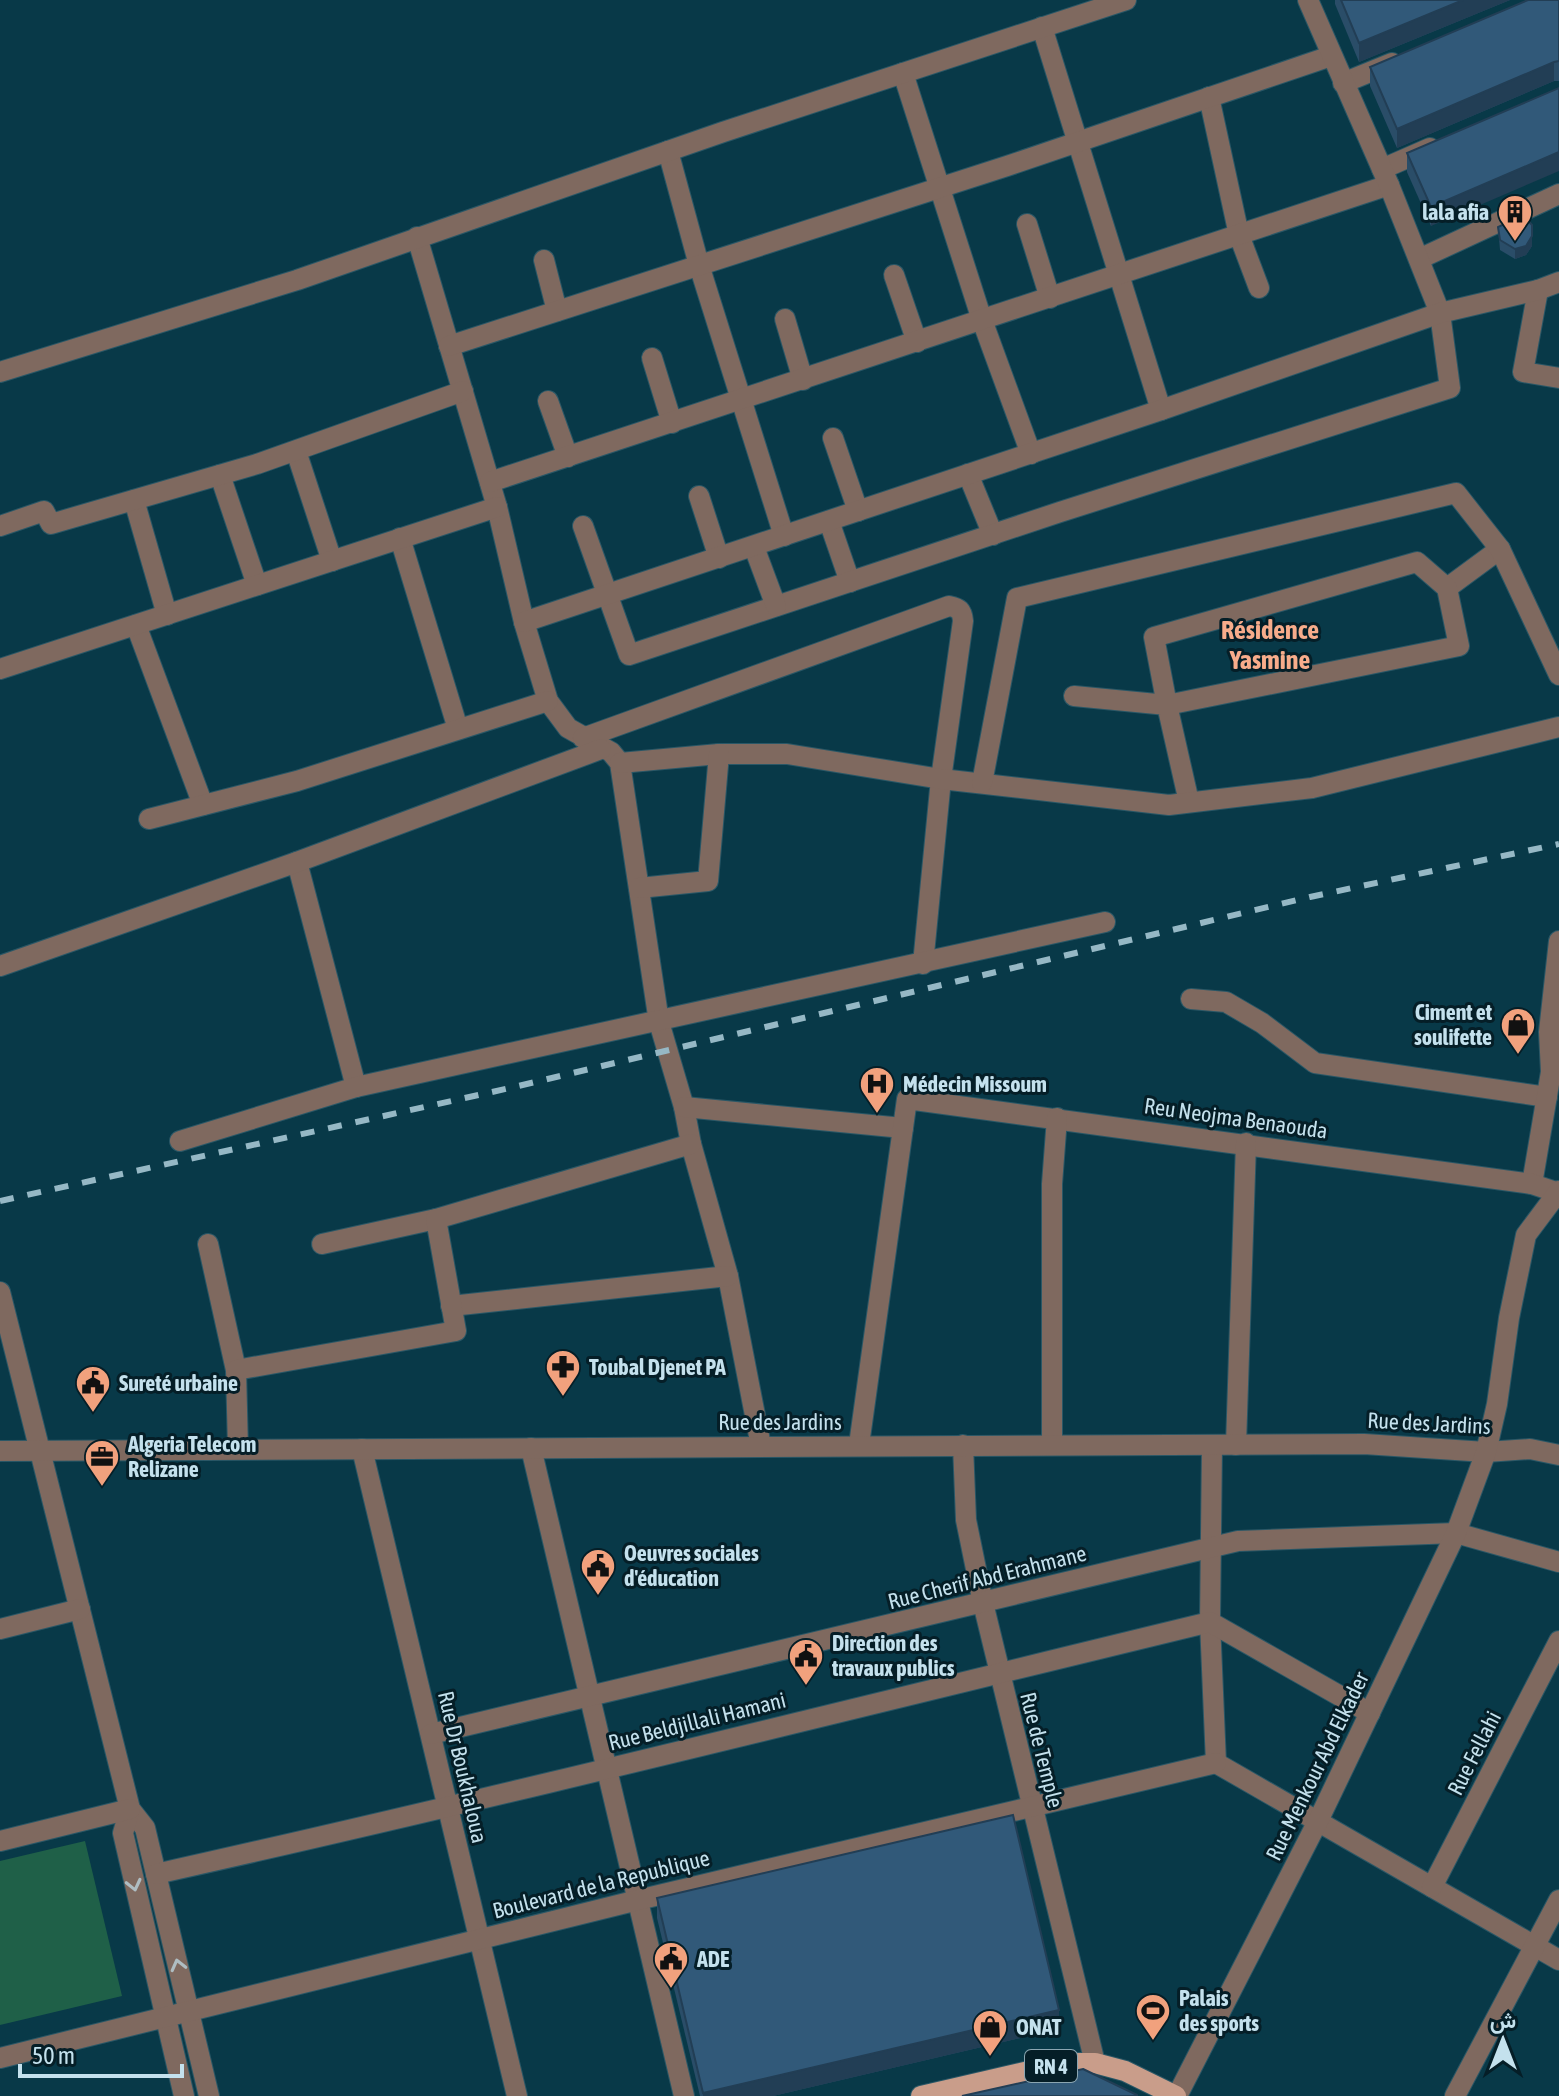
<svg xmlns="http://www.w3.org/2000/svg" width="1559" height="2096" font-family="'Asap Condensed',Vazirmatn,sans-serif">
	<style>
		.green { fill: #1f6048 }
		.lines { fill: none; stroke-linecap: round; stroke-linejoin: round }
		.minor-casing { stroke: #2a5766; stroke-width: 22 }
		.major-casing { stroke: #2a5766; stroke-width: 22 }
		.minor { stroke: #7f695f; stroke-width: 20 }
		.major { stroke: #c99d8a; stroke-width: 20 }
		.rail { stroke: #96b8c5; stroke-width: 6; stroke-dasharray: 14 14; stroke-linecap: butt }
		.wall { fill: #2a4d68 }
		.shaded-wall { fill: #223e55 }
		.building { fill: #315979; stroke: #223e55; stroke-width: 2 }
		.oneway { stroke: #afbdc2 }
		.labels { text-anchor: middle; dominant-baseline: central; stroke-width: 6; stroke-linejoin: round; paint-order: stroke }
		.shield { fill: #051e27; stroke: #8ba6b2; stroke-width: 2 }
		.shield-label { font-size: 20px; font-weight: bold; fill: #c4e1ed }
		.poi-label { font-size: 22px; font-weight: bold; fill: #c4e1ed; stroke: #051e27; text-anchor: start }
		.street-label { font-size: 22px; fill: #c4e1ed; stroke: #051e27 }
		.quarter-label { font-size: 26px; font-weight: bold; fill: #f7ac8b; stroke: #051e27 }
	</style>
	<rect width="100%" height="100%" fill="#083948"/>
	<polygon class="green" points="85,1841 122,1996 0,2025 0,1861"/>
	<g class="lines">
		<defs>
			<g id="minor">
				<polyline points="1042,27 1161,410"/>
				<polyline points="903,73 982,320 1031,454"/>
				<polyline points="1343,83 1392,63"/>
				<polyline points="1209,97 1239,235 1259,288"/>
				<polyline points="668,151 699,265 784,536"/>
				<polyline points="1382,169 1430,148"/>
				<polyline points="1027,224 1050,298"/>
				<polyline points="417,237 497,507 524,622 548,701 568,728 611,752 620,763 659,1022 684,1107 691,1144 728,1276 761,1446"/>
				<polyline points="1419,259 1559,194"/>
				<polyline points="544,260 557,311"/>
				<polyline points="894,275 917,342"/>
				<polyline points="1538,290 1523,372 1559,378"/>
				<polyline points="785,319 803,380"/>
				<polyline points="449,346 1007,166 1331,56"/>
				<polyline points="652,358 672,423"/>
				<polyline points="0,372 297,280 723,132 1126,0"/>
				<polyline points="548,401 568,457"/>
				<polyline points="833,438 858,511"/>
				<polyline points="296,451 332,561"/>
				<polyline points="968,474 993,535"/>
				<polyline points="220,475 257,585"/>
				<polyline points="490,482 1389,185"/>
				<polyline points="699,496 719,558"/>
				<polyline points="134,500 167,615"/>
				<polyline points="829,521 850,582"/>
				<polyline points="0,526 44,511 51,524 257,464 463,391"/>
				<polyline points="583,526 629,655 1060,512 1450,388 1440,313 1389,185 1308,0"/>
				<polyline points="400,538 458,729"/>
				<polyline points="754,547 776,606"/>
				<polyline points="1447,588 1500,549"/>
				<polyline points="524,622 1161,410 1440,313 1538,290 1559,282"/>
				<polyline points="136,625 203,805"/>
				<polyline points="0,669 497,507"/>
				<polyline points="1074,696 1167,705 1154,637 1417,562 1447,588 1459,646 1167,705 1189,802"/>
				<path d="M583 738 949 606C959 608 962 610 963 621L941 779 923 964"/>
				<polyline points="620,763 719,754 787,754 941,779 1169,805 1312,788 1559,727"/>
				<polyline points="982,783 1017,598 1456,493 1500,549 1559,675"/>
				<polyline points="149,819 297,781 548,701"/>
				<polyline points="297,862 356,1087"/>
				<polyline points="639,888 708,881 719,754"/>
				<polyline points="0,966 297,862 601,749"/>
				<polyline points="1191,999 1226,1002 1262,1023 1315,1063 1547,1097"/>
				<polyline points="684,1107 903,1128"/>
				<polyline points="180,1141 356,1087 1105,922"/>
				<polyline points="1532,1184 1551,1072 1549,1032 1559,941"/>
				<polyline points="208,1244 236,1370 238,1449"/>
				<polyline points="322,1244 436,1219"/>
				<polyline points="0,1292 130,1809 145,1828 209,2096"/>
				<polyline points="451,1306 728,1276"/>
				<polyline points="236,1370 456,1331 436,1219 691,1144"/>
				<polyline points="859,1445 907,1099 1532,1184 1559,1193"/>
				<polyline points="963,1445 966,1520 983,1603 1095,2063"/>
				<polyline points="1052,1445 1052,1184 1057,1118"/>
				<polyline points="1212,1445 1210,1622 1216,1763"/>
				<polyline points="1236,1445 1246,1143"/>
				<polyline points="531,1448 684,2096"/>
				<polyline points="362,1449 517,2096"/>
				<polyline points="0,1451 1364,1444 1486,1452 1530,1449 1559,1455"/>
				<polyline points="0,1629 80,1609"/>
				<polyline points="431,1734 1238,1541 1456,1533 1559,1562"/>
				<polyline points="1216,1763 1559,1960"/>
				<polyline points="130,1809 123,1833 184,2096"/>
				<polyline points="0,1841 130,1809"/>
				<path d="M156 1874C509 1795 859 1707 1210 1622L1370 1713"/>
				<polyline points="1432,1887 1559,1641"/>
				<polyline points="0,2058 638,1900 1216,1763"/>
				<polyline points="1177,2096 1318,1821 1456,1533 1486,1452 1497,1404 1509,1318 1526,1235 1559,1191"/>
				<polyline points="1455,2096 1559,1900"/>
			</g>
			<polyline id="major" points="921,2096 1063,2063 1095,2063 1125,2071 1176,2096"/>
		</defs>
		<use href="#minor" class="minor-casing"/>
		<use href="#major" class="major-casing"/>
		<use href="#minor" class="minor"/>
		<use href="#major" class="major"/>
		<polyline class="rail" points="0,1201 510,1088 1310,897 1559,844"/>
	</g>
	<g class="wall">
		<polygon points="1335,0 1510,0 1359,62 1335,4"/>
		<polygon points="1559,0 1559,81 1554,81 1397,148 1370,86 1370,67"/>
		<polygon points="1559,88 1431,226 1407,172 1407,153"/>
		<polygon points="1498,227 1532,246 1526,255 1515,259 1500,250"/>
		<polygon points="657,1898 1059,2029 773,2096 700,2096 657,1918"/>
	</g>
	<g class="shaded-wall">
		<polygon points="1463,0 1510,0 1359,62 1359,43"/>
		<polygon points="1554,62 1554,81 1397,148 1397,129"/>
		<polygon points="1559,152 1559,171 1431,226 1431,207"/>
		<polygon points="1532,236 1532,246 1526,255 1515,259 1515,249"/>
		<polygon points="1059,2010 1059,2029 773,2096 703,2096 703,2093"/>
	</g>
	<g class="building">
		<polygon points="1341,0 1463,0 1359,43"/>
		<polygon points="1528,0 1559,0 1559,61 1554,62 1397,129 1370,67"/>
		<polygon points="1559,88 1559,152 1431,207 1407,153"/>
		<polygon points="1523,215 1532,225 1532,236 1526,246 1515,249 1500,240 1498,227"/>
		<polygon points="1013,1815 1059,2010 703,2093 657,1898"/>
		<polygon points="1083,2069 1137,2095 1137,2096 962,2096"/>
	</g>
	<defs><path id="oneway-chevron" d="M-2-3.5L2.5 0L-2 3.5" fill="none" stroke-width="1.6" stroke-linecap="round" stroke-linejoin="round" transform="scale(2)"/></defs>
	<g class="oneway">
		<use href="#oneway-chevron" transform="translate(134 1885) rotate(77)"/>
		<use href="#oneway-chevron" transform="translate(178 1965) rotate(-104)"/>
	</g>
	<defs>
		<symbol id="building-pin" viewBox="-11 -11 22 30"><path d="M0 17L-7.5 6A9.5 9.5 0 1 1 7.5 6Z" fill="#f1a17d" stroke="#051e27"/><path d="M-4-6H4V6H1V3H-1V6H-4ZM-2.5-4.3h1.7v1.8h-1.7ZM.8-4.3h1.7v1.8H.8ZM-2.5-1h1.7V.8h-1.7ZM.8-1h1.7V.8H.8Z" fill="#111"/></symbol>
		<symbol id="shop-pin" viewBox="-11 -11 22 30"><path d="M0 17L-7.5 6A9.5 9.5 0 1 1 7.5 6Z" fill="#f1a17d" stroke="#051e27"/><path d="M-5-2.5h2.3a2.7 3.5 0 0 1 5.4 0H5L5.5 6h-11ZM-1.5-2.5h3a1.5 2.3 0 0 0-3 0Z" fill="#111"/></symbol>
		<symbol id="hospital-pin" viewBox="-11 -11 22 30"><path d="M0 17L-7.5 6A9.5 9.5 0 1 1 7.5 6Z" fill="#f1a17d" stroke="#051e27"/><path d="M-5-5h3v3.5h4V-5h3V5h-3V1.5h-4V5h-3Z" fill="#111"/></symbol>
		<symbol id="pharmacy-pin" viewBox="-11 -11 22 30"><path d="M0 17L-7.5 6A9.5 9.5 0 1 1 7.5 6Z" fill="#f1a17d" stroke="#051e27"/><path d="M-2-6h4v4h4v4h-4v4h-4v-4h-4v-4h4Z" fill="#111"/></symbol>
		<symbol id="civic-pin" viewBox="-11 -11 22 30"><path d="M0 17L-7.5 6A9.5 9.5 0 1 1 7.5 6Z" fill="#f1a17d" stroke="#051e27"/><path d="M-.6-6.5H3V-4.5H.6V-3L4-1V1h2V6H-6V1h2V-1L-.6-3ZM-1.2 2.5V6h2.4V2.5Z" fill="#111"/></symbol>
		<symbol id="office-pin" viewBox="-11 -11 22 30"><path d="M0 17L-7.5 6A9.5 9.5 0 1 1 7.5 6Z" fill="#f1a17d" stroke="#051e27"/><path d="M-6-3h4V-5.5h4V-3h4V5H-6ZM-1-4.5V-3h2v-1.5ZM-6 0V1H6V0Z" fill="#111"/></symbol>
		<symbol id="stadium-pin" viewBox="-11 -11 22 30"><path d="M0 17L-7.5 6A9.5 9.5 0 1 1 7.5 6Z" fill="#f1a17d" stroke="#051e27"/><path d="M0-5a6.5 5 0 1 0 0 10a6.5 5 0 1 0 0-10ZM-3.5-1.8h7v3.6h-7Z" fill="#111"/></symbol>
	</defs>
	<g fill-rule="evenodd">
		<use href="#building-pin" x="1495" y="192" width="40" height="54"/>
		<use href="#shop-pin" x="1498" y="1005" width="40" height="54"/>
		<use href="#hospital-pin" x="857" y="1064" width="40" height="54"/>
		<use href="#pharmacy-pin" x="543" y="1347" width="40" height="54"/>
		<use href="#civic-pin" x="73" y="1363" width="40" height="54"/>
		<use href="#office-pin" x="82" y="1437" width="40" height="54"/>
		<use href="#civic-pin" x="578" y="1546" width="40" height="54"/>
		<use href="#civic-pin" x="786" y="1636" width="40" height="54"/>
		<use href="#civic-pin" x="651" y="1939" width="40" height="54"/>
		<use href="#stadium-pin" x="1133" y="1991" width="40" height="54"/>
		<use href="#shop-pin" x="970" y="2007" width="40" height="54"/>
	</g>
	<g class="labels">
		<rect class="shield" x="1025" y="2050" width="52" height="32" rx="6"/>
		<g class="shield-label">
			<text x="1051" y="2066">RN 4</text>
		</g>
		<g class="poi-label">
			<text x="1489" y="212" text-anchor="end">lala afia</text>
			<text x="1492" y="1012" text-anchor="end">Ciment et<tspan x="1492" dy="25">soulifette</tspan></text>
			<text x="903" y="1084">Médecin Missoum</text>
			<text x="589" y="1367">Toubal Djenet PA</text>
			<text x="119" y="1383">Sureté urbaine</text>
			<text x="128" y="1444">Algeria Telecom<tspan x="128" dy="25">Relizane</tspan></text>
			<text x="624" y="1553">Oeuvres sociales<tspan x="624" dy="25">d'éducation</tspan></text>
			<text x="832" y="1643">Direction des<tspan x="832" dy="25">travaux publics</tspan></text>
			<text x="697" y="1959">ADE</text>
			<text x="1179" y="1998">Palais<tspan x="1179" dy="25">des sports</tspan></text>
			<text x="1016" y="2027">ONAT</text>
		</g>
		<g class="street-label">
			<text transform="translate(1236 1118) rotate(8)">Reu Neojma Benaouda</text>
			<text x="780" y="1422">Rue des Jardins</text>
			<text transform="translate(1429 1423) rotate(3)">Rue des Jardins</text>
			<text transform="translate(987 1577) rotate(-14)">Rue Cherif Abd Erahmane</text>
			<text transform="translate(697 1721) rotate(-14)">Rue Beldjillali Hamani</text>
			<text transform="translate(1042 1750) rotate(76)">Rue de Temple</text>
			<text transform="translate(1474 1753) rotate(-63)">Rue Fellahi</text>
			<text transform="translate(1317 1766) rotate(-64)">Rue Menkour Abd Elkader</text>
			<text transform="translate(463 1767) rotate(77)">Rue Dr Boukhaloua</text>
			<text transform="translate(601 1884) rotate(-14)">Boulevard de la Republique</text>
		</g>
		<g class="quarter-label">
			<text x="1270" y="630">Résidence<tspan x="1270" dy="30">Yasmine</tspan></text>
		</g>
	</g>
	<g transform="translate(1503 2040)" stroke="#051e27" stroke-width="6" paint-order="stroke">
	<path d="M0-6L14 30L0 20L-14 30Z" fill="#c4e1ed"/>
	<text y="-12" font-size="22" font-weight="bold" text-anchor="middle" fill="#c4e1ed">ش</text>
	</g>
	<path d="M20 2064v12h162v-12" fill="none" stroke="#c4e1ed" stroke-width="4"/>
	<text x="32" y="2064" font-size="24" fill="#c4e1ed" stroke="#051e27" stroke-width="6" paint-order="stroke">50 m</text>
</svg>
